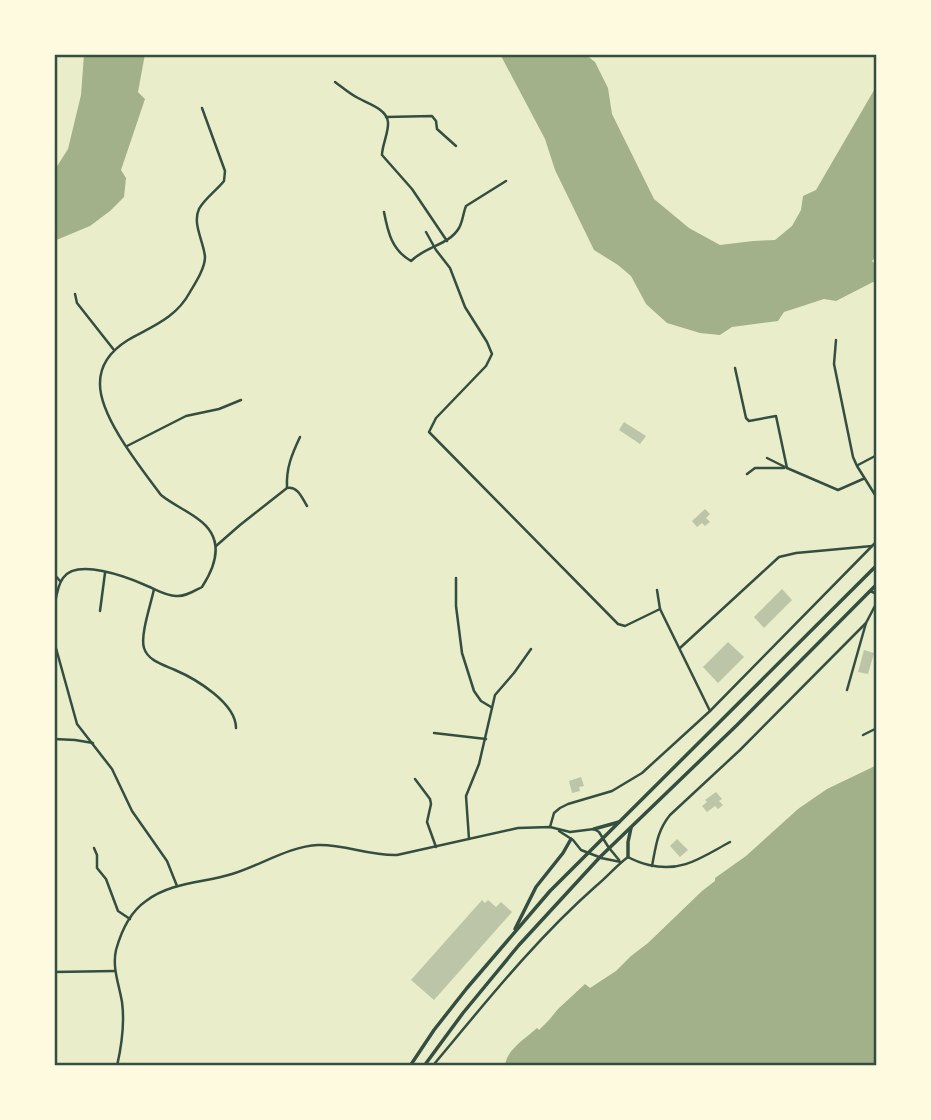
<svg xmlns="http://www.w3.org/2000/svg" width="931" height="1120" font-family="Cabin,sans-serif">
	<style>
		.water { fill: #a3b18a }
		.building { fill: #bcc5a7 }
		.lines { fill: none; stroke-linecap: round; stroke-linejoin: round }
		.minor { stroke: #344e41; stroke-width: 2.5 }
		.tertiary { stroke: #344e41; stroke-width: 2.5 }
		.trunk { stroke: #344e41; stroke-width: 3.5 }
		.neatline { fill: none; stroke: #344e41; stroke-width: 2.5 }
	</style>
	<rect width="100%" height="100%" fill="#e9edc9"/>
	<g class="water">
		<polygon points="84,54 145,54 138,92 145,99 121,170 126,178 124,197 110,211 90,226 54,241 54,171 68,149 81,95"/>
		<polygon points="500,54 585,54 595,62 608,88 612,114 654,199 689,228 720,245 753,241 775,240 792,226 801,210 803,196 816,190 877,85 877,255 872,261 877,266 877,282 873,282 836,301 824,299 784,312 778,321 732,327 720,335 700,333 667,323 646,304 631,276 618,265 594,250 555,170 545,139"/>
		<path d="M877 765V1066H505C506 1050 526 1038 537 1028L539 1030 549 1020 558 1009 585 984 590 988 616 971 631 956 648 943 702 891 715 881V878L746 856 798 809 827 789Z"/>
	</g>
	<g class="building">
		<polygon points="624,422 646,436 640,444 619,430"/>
		<polygon points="705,509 710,514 706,518 710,522 705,526 702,523 697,527 692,521"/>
		<polygon points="782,589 792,600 764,628 754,617"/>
		<polygon points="728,642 744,657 718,683 703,667"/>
		<polygon points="864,650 874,653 868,674 858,672"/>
		<polygon points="581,777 584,786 579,787 580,791 572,793 569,781"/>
		<polygon points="716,792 722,799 719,801 723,805 718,809 715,806 707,812 702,806 707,802 705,800"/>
		<polygon points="677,839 688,850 680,857 670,846"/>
		<polygon points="482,900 485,903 488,900 496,907 501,902 512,912 434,1000 411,980"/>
	</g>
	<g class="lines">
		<g class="minor">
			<path d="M335 82C342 87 350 94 358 98 367 103 387 109 388 122 389 132 382 145 382 155L412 189 447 241"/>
			<polyline points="386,117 432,116 436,121 437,129 456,146"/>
			<path d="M384 212C388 233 392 250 411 261 426 246 449 245 459 228 463 221 463 213 466 206L506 181"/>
			<polyline points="426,232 436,250 450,268 465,307 487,342 492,354 486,366 436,418 429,432 618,624 625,626 660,609"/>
			<polyline points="75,294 77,303 114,350"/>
			<polyline points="836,340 834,364 853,457 857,466 877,498"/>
			<polyline points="735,368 746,418 749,421 776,416 787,468"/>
			<polyline points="127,446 186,416 219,409 241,400"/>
			<polyline points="767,458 787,468 838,490 863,479"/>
			<polyline points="858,465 877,455"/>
			<polyline points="747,474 755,468 784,468"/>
			<path d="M287 487C286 468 292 454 300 437"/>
			<path d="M216 546 240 525 287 488C298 486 302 498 307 506"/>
			<polyline points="54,574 60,581"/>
			<polyline points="456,578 456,606 462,653 474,691 481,701 491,707"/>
			<path d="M154 589C151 604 140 635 144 648 148 661 164 665 175 670 196 679 236 703 236 728"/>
			<polyline points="657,590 660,609 710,711"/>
			<polyline points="870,591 877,594"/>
			<path d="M54 609C56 599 57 586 63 578 77 558 127 577 145 585 155 589 166 596 176 596 185 597 194 591 202 587 217 564 225 538 198 519 186 510 172 504 161 495 141 468 99 416 100 383 100 363 112 350 128 340 153 326 176 318 190 292 196 282 205 268 205 257 204 242 192 224 199 209 204 199 217 190 224 181L225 171 202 108"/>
			<polyline points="100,611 105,573"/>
			<polyline points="54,641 77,724 112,769 132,811 167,861 177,886"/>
			<polyline points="680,648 779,557 796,553 872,546"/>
			<polyline points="847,690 866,623 877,602"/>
			<polyline points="434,733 486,739"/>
			<polyline points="863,735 877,728"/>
			<polyline points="54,739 75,740 93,743"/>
			<polyline points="415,779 430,799 431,804 427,822 436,847"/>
			<polyline points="550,827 554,813 560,808 568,804 612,791 642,773 710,711 877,541"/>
			<polyline points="469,839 466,796 479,764 495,695 514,673 531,649"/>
			<polyline points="94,848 97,855 97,868 106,879 118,911 130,919"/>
			<polyline points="610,849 619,860"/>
			<polyline points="601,858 621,862"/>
			<path d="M652 866C656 846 657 831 670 815L740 750 866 623"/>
			<path d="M435 1063C486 1002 536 939 596 886 607 877 617 865 628 857 635 861 641 863 649 865 682 873 702 857 730 842"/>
		</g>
		<g class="tertiary">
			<polyline points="559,831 573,840 581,850 599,857"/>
			<polyline points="54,972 115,971"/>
			<path d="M117 1066C122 1044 125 1024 122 1002 119 984 112 968 116 950 121 932 130 912 146 901 171 882 203 883 232 874 259 866 290 846 318 845 344 844 370 856 397 855L518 828 550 827 570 832 594 829 599 832 609 848"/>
		</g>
		<g class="trunk">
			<polyline points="594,829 619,822"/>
			<polyline points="628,857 628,842 631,828"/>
			<polyline points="515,929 536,887 563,853 571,839"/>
			<polyline points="410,1066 434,1030 467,988 550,891 877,565"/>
			<polyline points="424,1066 463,1013 519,945 600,857 737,725 877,584"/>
		</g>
	</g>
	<rect width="931" height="1120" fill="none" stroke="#fefae0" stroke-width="112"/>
	<rect x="56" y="56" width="819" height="1008" class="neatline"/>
</svg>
